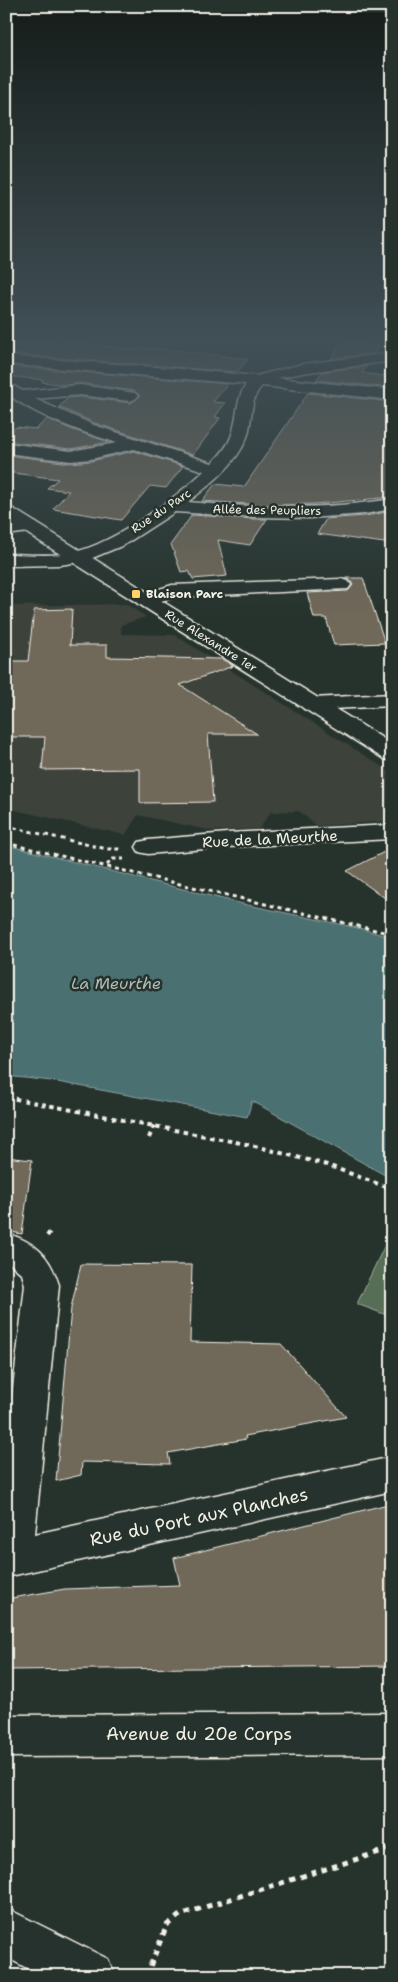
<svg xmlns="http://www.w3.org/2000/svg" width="398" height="1982" font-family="'Shantell Sans',sans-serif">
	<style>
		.built { fill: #3c433a }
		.green { fill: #546e55; stroke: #a4b09e }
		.water { fill: #4b6f71; stroke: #8fa3a1 }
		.building { fill: #706758; stroke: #f4f1e8 }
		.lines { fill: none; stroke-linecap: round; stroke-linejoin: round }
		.minor-casing { stroke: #f4f1e8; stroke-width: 3 }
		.major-casing { stroke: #f4f1e8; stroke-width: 3 }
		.path-far2 { stroke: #f4f1e8; stroke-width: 3; stroke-dasharray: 4 4; stroke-linecap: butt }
		.path-far1 { stroke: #f4f1e8; stroke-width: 4; stroke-dasharray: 4.5 4.5; stroke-linecap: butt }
		.path { stroke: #f4f1e8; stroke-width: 5; stroke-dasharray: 5.5 5.5; stroke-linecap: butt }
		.minor { fill: #26332d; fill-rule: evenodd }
		.major { fill: #26332d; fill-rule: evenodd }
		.poi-dot { fill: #ffd166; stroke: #26332d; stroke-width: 2 }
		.labels { text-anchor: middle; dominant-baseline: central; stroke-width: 5; stroke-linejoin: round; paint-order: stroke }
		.far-street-label { font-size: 12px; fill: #f4f1e8; stroke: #26332d }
		.far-poi-label { font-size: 12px; font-weight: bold; fill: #f4f1e8; stroke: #26332d; text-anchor: start }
		.street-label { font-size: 15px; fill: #f4f1e8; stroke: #26332d }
		.water-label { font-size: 16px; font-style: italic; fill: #b0bdb8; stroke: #26332d }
		.near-street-label { font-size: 18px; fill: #f4f1e8; stroke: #26332d }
	</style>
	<rect width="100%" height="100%" fill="#26332d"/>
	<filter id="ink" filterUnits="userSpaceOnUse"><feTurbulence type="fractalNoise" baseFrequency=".02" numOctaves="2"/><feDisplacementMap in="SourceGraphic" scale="10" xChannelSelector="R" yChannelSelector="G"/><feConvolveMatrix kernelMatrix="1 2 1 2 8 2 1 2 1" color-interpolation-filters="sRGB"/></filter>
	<g filter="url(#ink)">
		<polygon class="built" points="126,604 146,617 121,625 121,634 175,635 212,659 208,659 227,668 392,773 392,821 317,826 299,811 271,812 259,829 212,831 138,815 125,835 6,808 6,606"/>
		<polygon class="green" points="391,1232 392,1232 392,1317 357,1304"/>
		<polygon class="water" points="6,845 243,904 363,929 392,938 392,1179 252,1101 247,1117 52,1081 6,1076"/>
		<g class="building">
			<polygon points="6,340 42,344 46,340 137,350 139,348 163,349 248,359 237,372 6,354"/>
			<polygon points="342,342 353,343 379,346 374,353 331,359"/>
			<polygon points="6,366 228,384 213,402 225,403 215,417 220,418 193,455 95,423 59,407 68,398 80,397 131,403 140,396 135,391 80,383 66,385 42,382 44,380 6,376"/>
			<polygon points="367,366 362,373 392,377 392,388 316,380 322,372"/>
			<polygon points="308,393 392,402 392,497 315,504 265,505 202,501 215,484 244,487"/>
			<polygon points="47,419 73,430 109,442 71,449 6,441 6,436 16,427 36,429"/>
			<polygon points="134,451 183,466 166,488 150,486 121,520 53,509 69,491 47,488 58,479 6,472 6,455 71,463 91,461"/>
			<polygon points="392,511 392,544 317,534 326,519 365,516"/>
			<polygon points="192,515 254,519 267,519 250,545 218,540 227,576 193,579 189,571 181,572 171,544"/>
			<polygon points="346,578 363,578 385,643 334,645 326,618 314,618 307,593 348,591 353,585 350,580"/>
			<polygon points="72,609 70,645 107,645 107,657 222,659 233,666 180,685 257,734 208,734 213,802 140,803 140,769 42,770 45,737 6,737 6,661 28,661 34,610"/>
			<polygon points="392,848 392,903 347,871"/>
			<polygon points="6,1157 32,1160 22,1234 6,1231"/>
			<polygon points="81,1264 192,1265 190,1342 281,1344 346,1417 245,1436 246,1439 168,1453 170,1464 82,1462 81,1475 56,1481 71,1308"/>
			<polygon points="392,1503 392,1666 6,1670 6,1599 65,1589 180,1585 174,1558"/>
		</g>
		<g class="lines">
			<defs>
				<g id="minor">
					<path d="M392 353V361L302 373 277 378 392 390V400L262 386C249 399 253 421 247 437 237 464 210 485 188 502 256 508 324 510 392 499V509L365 514 309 518 254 517 175 512 124 545 85 561 60 565 6 566V554C29 554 53 557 75 552 116 542 174 499 204 471L134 449 91 459 71 461 6 453V443L71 451 117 443C78 430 39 418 6 393V382L23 391 80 385 135 393 138 396 135 399 130 401 80 395 35 399 94 425 212 463C220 455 227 447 231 437 238 419 235 401 246 384L6 364V356L182 369 256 376 302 364Z"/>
					<polygon points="30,522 36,523 39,527 36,531 6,535 6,525"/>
					<polygon points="341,579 348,581 351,585 348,589 174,597 145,606 138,604 135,600 138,596 172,585"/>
					<polygon points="392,694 392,706 312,710 304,709 301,704 304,699 312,698"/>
					<polygon points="392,825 392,839 227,847 148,854 139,852 136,847 139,842 148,840 227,833"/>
					<path d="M6 1233C36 1243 49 1254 59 1285L35 1534 392 1457V1491L6 1577V1448L25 1285 22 1274 6 1260Z"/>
					<polygon points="392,1713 392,1755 6,1757 6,1715"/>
					<polygon points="6,1908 108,1959 115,1976 42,1976 6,1957"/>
				</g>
				<polygon id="major" points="6,507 12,508 392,744 392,761 384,759 6,520"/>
			</defs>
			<use href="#minor" class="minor-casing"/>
			<use href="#major" class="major-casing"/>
			<g class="path-far2">
				<polyline points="6,826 107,849 123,849"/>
				<polyline points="6,843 392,934"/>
				<polyline points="107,865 113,859 124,859"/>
			</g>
			<g class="path-far1">
				<polyline points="6,1097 251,1145 327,1165 392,1189"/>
				<polyline points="149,1138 154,1125"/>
				<polyline points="47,1236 52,1229"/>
			</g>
			<polyline class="path" points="146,1976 167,1925 180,1915 392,1848"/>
			<use href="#minor" class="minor"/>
			<use href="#major" class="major"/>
		</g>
	</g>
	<linearGradient id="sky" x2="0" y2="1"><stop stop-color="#151c19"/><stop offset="0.55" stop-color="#415057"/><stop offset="1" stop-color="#415057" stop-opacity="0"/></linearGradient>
	<rect width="398" height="616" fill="url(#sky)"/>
	<rect class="poi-dot" x="131" y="589" width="10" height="10" rx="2.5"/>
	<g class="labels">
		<g class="far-street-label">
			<text transform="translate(267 510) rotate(1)">Allée des Peupliers</text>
			<text transform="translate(161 511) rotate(-34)">Rue du Parc</text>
			<text transform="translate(211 641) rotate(32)">Rue Alexandre 1er</text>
		</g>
		<g class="far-poi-label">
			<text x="146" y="594">Blaison Parc</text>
		</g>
		<g class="street-label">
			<text transform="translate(270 839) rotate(-3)">Rue de la Meurthe</text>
		</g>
		<g class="water-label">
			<text x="116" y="983">La Meurthe</text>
		</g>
		<g class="near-street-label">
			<text transform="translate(199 1517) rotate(-12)">Rue du Port aux Planches</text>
			<text x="199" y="1734">Avenue du 20e Corps</text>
		</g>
	</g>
	<rect width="398" height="1982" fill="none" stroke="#26332d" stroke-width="25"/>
	<rect x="12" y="12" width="373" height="1957" fill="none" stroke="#f4f1e8" stroke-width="2" filter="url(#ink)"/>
</svg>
